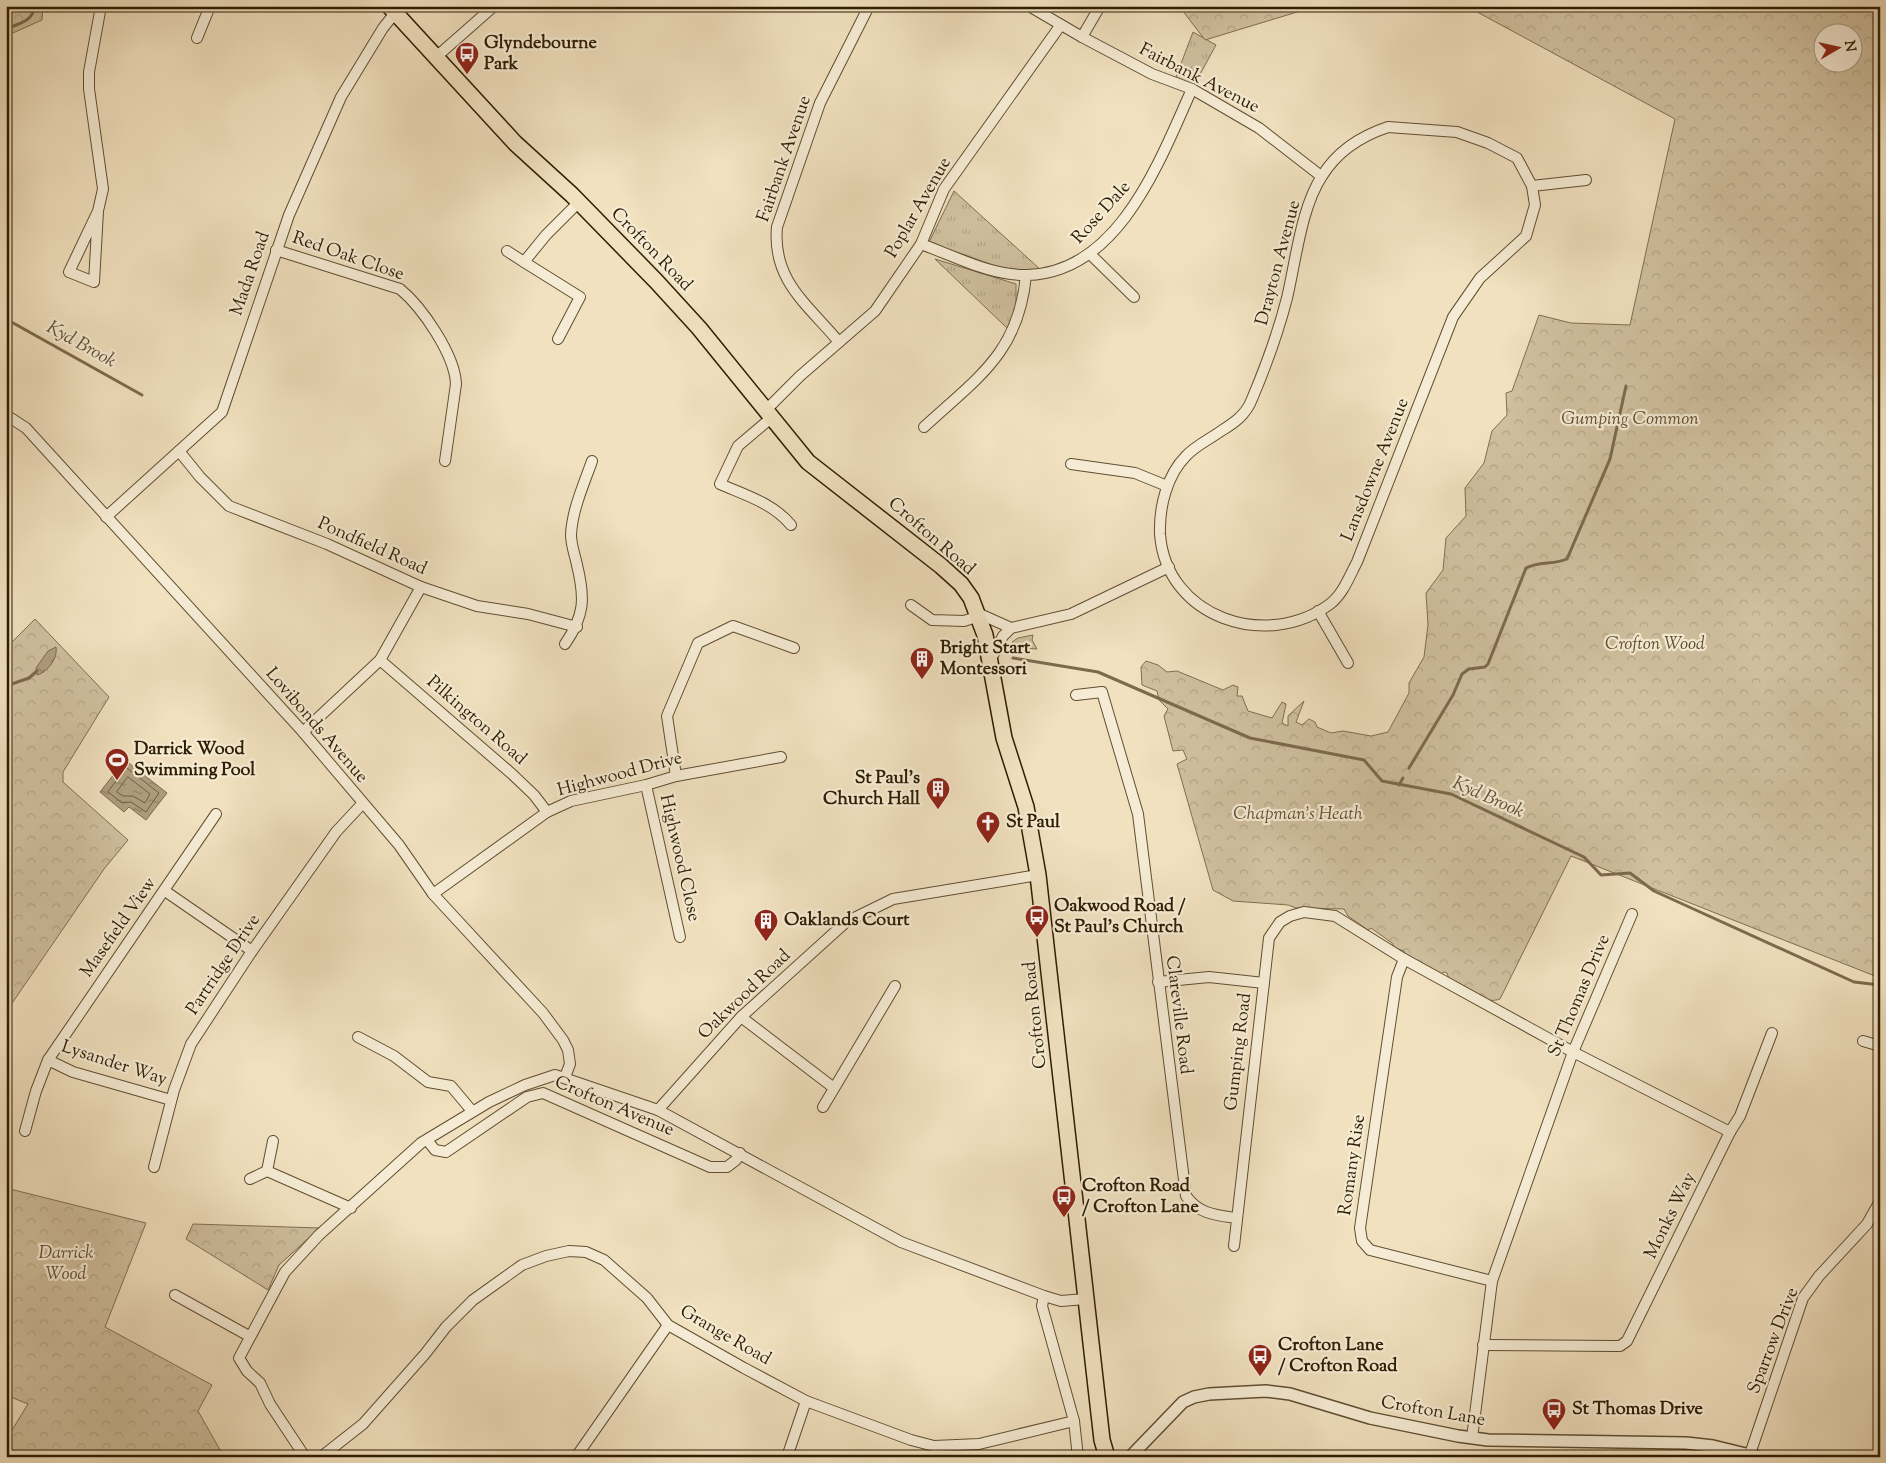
<svg xmlns="http://www.w3.org/2000/svg" width="1886" height="1463" font-family="'Sorts Mill Goudy',serif">
	<style>
		.grass { fill: url(#grass-tufts); stroke: #806e50 }
		.forest { fill: url(#forest-crowns); stroke: #806e50; fill-rule: evenodd }
		.water { fill: url(#water-ripples); stroke: #7c6a4d }
		.lines { fill: none; stroke-linecap: round; stroke-linejoin: round }
		.shore { stroke: #6f5e40; stroke-width: 1 }
		.stream { stroke: #7c6a4d; stroke-width: 3 }
		.minor-casing { stroke: #604e31; stroke-width: 12 }
		.tertiary-casing { stroke: #604e31; stroke-width: 14 }
		.primary-casing { stroke: #2f1d02; stroke-width: 18 }
		.minor { stroke: #f6ecd5; stroke-width: 10 }
		.tertiary { stroke: #f6ecd5; stroke-width: 11 }
		.primary { stroke: #f1e1bf; stroke-width: 15 }
		.labels { text-anchor: middle; dominant-baseline: central; stroke-width: 4.5; stroke-linejoin: round; paint-order: stroke }
		.poi-label { font-size: 18px; font-weight: bold; fill: #2f1d02; stroke: #f6ecd5; text-anchor: start }
		.street-label { font-size: 18px; fill: #2f1d02; stroke: #f6ecd5 }
		.park-label { font-size: 18px; font-style: italic; fill: #5f4e31; stroke: #f6ecd5 }
		.water-label { font-size: 19px; font-style: italic; fill: #625134; stroke: #f6ecd5 }
	</style>
	<defs>
		<pattern id="grass-tufts" width="24" height="20" patternUnits="userSpaceOnUse" patternTransform="scale(1.25)"><rect width="24" height="20" fill="#d0c09f"/><path d="M3 7l-1-3M5 7V3M7 7l1-3M15 17l-1-3M17 17v-4M19 17l1-3" fill="none" stroke="#b3a587"/></pattern>
		<pattern id="forest-crowns" width="20" height="18" patternUnits="userSpaceOnUse" patternTransform="scale(1.25)"><rect width="20" height="18" fill="#d0c09f"/><path d="M2 6a3 3 0 1 1 6 0M12 15a3 3 0 1 1 6 0" fill="none" stroke="#b3a587"/></pattern>
		<pattern id="water-ripples" width="26" height="14" patternUnits="userSpaceOnUse" patternTransform="scale(1.25)"><rect width="26" height="14" fill="#af9e7f"/><path d="M2 4q2-2 4 0t4 0M15 11q2-2 4 0t4 0" fill="none" stroke="#8f8066"/></pattern>
	</defs>
	<rect width="100%" height="100%" fill="#f1e1bf"/>
	<filter id="stains"><feTurbulence type="fractalNoise" baseFrequency=".004" numOctaves="4"/><feColorMatrix values="0 0 0 0 .2 0 0 0 0 .09 0 0 0 0 .02 0 0 0 .5 -.17"/></filter>
	<radialGradient id="worn" r=".72"><stop offset=".6" stop-color="#630" stop-opacity="0"/><stop offset="1" stop-color="#630" stop-opacity=".3"/></radialGradient>
	<g class="grass">
		<polygon points="1193,32 1216,45 1192,89 1174,82"/>
		<polygon points="954,191 1041,270 1004,269 929,242"/>
		<polygon points="935,259 1016,284 1016,309 1008,329"/>
		<polygon points="1033,635 1032,640 1037,649 1021,648 1012,642 1018,638"/>
	</g>
	<g class="forest">
		<polygon points="6,6 43,6 42,20 6,36"/>
		<polygon points="1179,6 1317,6 1205,40"/>
		<path d="M1466 6H1880V978L1571 856 1500 999C1486 1004 1472 994 1460 989L1461 984 1449 979 1447 973 1444 972 1437 976 1405 956 1404 951 1395 948 1392 943 1371 928 1368 930 1348 916 1344 909 1296 908 1288 905 1233 901 1213 890 1177 764 1187 759 1183 750 1173 751 1164 716 1168 709 1159 700 1157 691 1142 685 1141 667 1146 661 1158 665 1167 672 1177 671 1223 690 1233 685 1238 687 1237 696H1242L1248 711 1272 718 1282 702 1286 704 1282 723 1288 726V716L1304 701 1296 722 1302 725 1309 719 1315 722 1317 727 1331 733 1343 731 1371 736 1388 732 1409 693V683L1424 657 1428 625 1426 593 1443 570 1446 538 1466 516 1465 488 1484 463 1492 431 1507 415 1506 393 1512 391 1539 315 1571 323 1630 325 1675 119ZM1824 32H1854V62H1824Z"/>
		<polygon points="35,619 109,697 63,772 63,782 128,840 104,869 6,1012 6,648"/>
		<polygon points="6,1188 146,1223 105,1327 212,1385 198,1411 224,1457 6,1457 6,1440 28,1404 6,1395"/>
		<polygon points="193,1224 320,1228 279,1265 268,1290 186,1239"/>
	</g>
	<g class="water">
		<path d="M56 647C58 658 48 672 37 675L36 668 48 651Z"/>
		<polygon points="125,760 167,793 146,820 129,807 124,812 100,792"/>
	</g>
	<g class="lines">
		<g class="shore">
			<polygon points="127,768 159,793 146,812 131,802 122,803 108,792"/>
			<polygon points="128,777 150,794 145,803 133,796 123,796 117,792"/>
		</g>
		<g class="stream">
			<path d="M6 29C20 23 32 22 35 6"/>
			<polyline points="6,319 142,395"/>
			<polyline points="1013,658 1098,672 1250,738 1364,760 1382,781 1451,794 1584,857 1601,875 1630,873 1654,891 1854,982 1880,985"/>
			<polyline points="6,686 29,678 37,671"/>
			<path d="M1409 768 1453 695 1462 674 1469 669 1485 667 1488 664 1526 568C1539 561 1554 565 1567 559L1610 459 1626 386"/>
			<polyline points="1399,785 1403,778"/>
		</g>
		<defs>
			<g id="minor">
				<polyline points="1029,6 1082,37 1152,74 1192,89 1259,128 1321,176"/>
				<polyline points="1082,37 1100,6"/>
				<polyline points="197,38 210,6"/>
				<polyline points="435,58 494,6"/>
				<path d="M1388 127 1457 132 1488 143 1517 158 1532 186 1535 205 1526 236 1480 278 1453 317 1357 562C1349 577 1343 594 1330 604 1267 651 1166 618 1160 534 1159 507 1167 475 1186 456 1195 446 1210 439 1221 431 1234 423 1246 415 1252 399 1266 366 1278 333 1287 298 1296 260 1301 208 1322 176 1338 150 1361 136 1388 127Z"/>
				<polyline points="1532,186 1586,180"/>
				<polyline points="98,211 69,272 94,282 98,211 103,189 89,89 89,72 101,6"/>
				<path d="M921 244C954 256 991 276 1027 275 1119 273 1160 160 1192 89"/>
				<path d="M276 250 400 289C422 307 455 355 456 384L445 461"/>
				<polyline points="507,251 524,262 546,235 579,202"/>
				<polyline points="1090,254 1134,297"/>
				<polyline points="524,262 580,297 558,339"/>
				<path d="M839 342C807 304 772 280 777 227L820 103 869 6"/>
				<polyline points="766,410 800,376 875,311 921,244 944,189 1060,26"/>
				<polyline points="6,415 26,428 303,732 399,845 433,894 543,1013 563,1040 568,1050 570,1064 565,1077"/>
				<path d="M771 418 738 446 720 484C745 495 773 503 791 525"/>
				<path d="M924 427C977 378 1019 353 1026 275"/>
				<polyline points="179,451 200,477 229,506 327,544 421,587 477,606 528,614 577,627"/>
				<polyline points="1071,464 1135,473 1167,486"/>
				<polyline points="106,517 222,412 289,215 341,97 383,28 395,13"/>
				<polyline points="911,605 932,620 964,621 982,615 1011,628"/>
				<polyline points="1318,611 1348,663"/>
				<path d="M565 644C585 615 585 598 577 565 575 555 571 545 571 535 572 510 584 484 592 461"/>
				<polyline points="380,660 512,774 534,795 547,812"/>
				<polyline points="990,661 1003,636 1011,628 1071,614 1169,567"/>
				<path d="M1076 695 1102 692 1138 814 1186 1196C1199 1214 1215 1215 1236 1218"/>
				<polyline points="303,732 380,660 421,587"/>
				<polyline points="676,776 667,716 698,643 733,626 794,648"/>
				<polyline points="646,785 680,937"/>
				<polyline points="165,891 252,951"/>
				<polyline points="433,894 547,812 571,801 646,785 676,776 781,757"/>
				<polyline points="1404,959 1397,977 1360,1228 1362,1241 1370,1250 1492,1281"/>
				<polyline points="1158,982 1209,977 1264,983"/>
				<polyline points="741,1017 834,1088"/>
				<polyline points="358,1037 394,1056 428,1082 451,1086 472,1111"/>
				<polyline points="1863,1041 1880,1046"/>
				<polyline points="48,1060 73,1072 171,1100"/>
				<polyline points="823,1107 895,986"/>
				<polyline points="658,1110 741,1017 846,922 893,899 1038,875"/>
				<polyline points="25,1131 36,1091 48,1060 216,814"/>
				<polyline points="1730,1132 1740,1116 1772,1033"/>
				<polyline points="427,1140 435,1150 446,1152 527,1097 543,1093 710,1167 727,1167 736,1160 740,1153"/>
				<polyline points="273,1141 267,1171 351,1208"/>
				<polyline points="154,1167 174,1090 191,1044 252,951 336,832 362,804"/>
				<polyline points="250,1179 267,1171"/>
				<polyline points="1234,1246 1269,938 1280,922 1290,916 1304,912 1335,916 1404,959 1573,1052 1730,1132 1627,1341 1620,1346 1612,1346 1483,1345"/>
				<polyline points="175,1295 249,1336"/>
				<polyline points="1044,1296 1042,1306 1074,1421 1078,1457"/>
				<polyline points="1472,1438 1492,1281 1573,1052 1632,914"/>
				<polyline points="1750,1454 1803,1298 1819,1276 1867,1224 1880,1201"/>
				<polyline points="305,1457 270,1404 260,1383 247,1371 239,1358 285,1272 319,1235 421,1143 489,1102 525,1085 555,1075 658,1110 901,1242 1044,1296 1061,1301 1085,1299"/>
				<polyline points="321,1457 363,1424 425,1354 446,1327 473,1300 522,1265 546,1256 569,1251 586,1252 604,1260 647,1298 668,1325 744,1368 806,1401 911,1440 934,1446 979,1444 1074,1421"/>
				<polyline points="576,1457 668,1325"/>
				<polyline points="787,1457 806,1401"/>
			</g>
			<polyline id="tertiary" points="1130,1457 1183,1402 1194,1397 1209,1394 1266,1391 1290,1394 1370,1418 1458,1436 1488,1440 1686,1443 1713,1446 1758,1457"/>
			<polyline id="primary" points="389,6 515,143 572,195 656,281 699,328 808,462 941,566 961,584 971,598 985,635 1004,738 1026,807 1038,875 1102,1440 1107,1457"/>
		</defs>
		<use href="#minor" class="minor-casing"/>
		<use href="#tertiary" class="tertiary-casing"/>
		<use href="#primary" class="primary-casing"/>
		<use href="#minor" class="minor"/>
		<use href="#tertiary" class="tertiary"/>
		<use href="#primary" class="primary"/>
	</g>
	<defs>
		<symbol id="bus-pin" viewBox="-11 -11 22 30"><path d="M0 17L-7.5 6A9.5 9.5 0 1 1 7.5 6Z" fill="#8f2418" stroke="#f6ecd5"/><path d="M-5-6H5V4H4V6H2V4H-2V6H-4V4H-5ZM-3.5-4V0h7V-4ZM-3.5 1.2v1.5H-2V1.2ZM2 1.2v1.5H3.5V1.2Z" fill="#fff"/></symbol>
		<symbol id="building-pin" viewBox="-11 -11 22 30"><path d="M0 17L-7.5 6A9.5 9.5 0 1 1 7.5 6Z" fill="#8f2418" stroke="#f6ecd5"/><path d="M-4-6H4V6H1V3H-1V6H-4ZM-2.5-4.3h1.7v1.8h-1.7ZM.8-4.3h1.7v1.8H.8ZM-2.5-1h1.7V.8h-1.7ZM.8-1h1.7V.8H.8Z" fill="#fff"/></symbol>
		<symbol id="stadium-pin" viewBox="-11 -11 22 30"><path d="M0 17L-7.5 6A9.5 9.5 0 1 1 7.5 6Z" fill="#8f2418" stroke="#f6ecd5"/><path d="M0-5a6.5 5 0 1 0 0 10a6.5 5 0 1 0 0-10ZM-3.5-1.8h7v3.6h-7Z" fill="#fff"/></symbol>
		<symbol id="church-pin" viewBox="-11 -11 22 30"><path d="M0 17L-7.5 6A9.5 9.5 0 1 1 7.5 6Z" fill="#8f2418" stroke="#f6ecd5"/><path d="M-1.2-6h2.4v3.5h3.3v2.4h-3.3V6h-2.4V-.1h-3.3v-2.4h3.3Z" fill="#fff"/></symbol>
	</defs>
	<g fill-rule="evenodd">
		<use href="#bus-pin" x="453" y="40" width="28" height="38"/>
		<use href="#building-pin" x="908" y="645" width="28" height="38"/>
		<use href="#stadium-pin" x="103" y="746" width="28" height="38"/>
		<use href="#building-pin" x="924" y="775" width="28" height="38"/>
		<use href="#church-pin" x="974" y="809" width="28" height="38"/>
		<use href="#bus-pin" x="1023" y="903" width="28" height="38"/>
		<use href="#building-pin" x="752" y="907" width="28" height="38"/>
		<use href="#bus-pin" x="1050" y="1183" width="28" height="38"/>
		<use href="#bus-pin" x="1246" y="1342" width="28" height="38"/>
		<use href="#bus-pin" x="1540" y="1396" width="28" height="38"/>
	</g>
	<g class="labels">
		<g class="poi-label">
			<text x="484" y="44">Glyndebourne<tspan x="484" dy="21">Park</tspan></text>
			<text x="940" y="649">Bright Start<tspan x="940" dy="21">Montessori</tspan></text>
			<text x="134" y="750">Darrick Wood<tspan x="134" dy="21">Swimming Pool</tspan></text>
			<text x="920" y="779" text-anchor="end">St Paul's<tspan x="920" dy="21">Church Hall</tspan></text>
			<text x="1006" y="823">St Paul</text>
			<text x="1054" y="907">Oakwood Road /<tspan x="1054" dy="21">St Paul's Church</tspan></text>
			<text x="784" y="921">Oaklands Court</text>
			<text x="1082" y="1187">Crofton Road<tspan x="1082" dy="21">/ Crofton Lane</tspan></text>
			<text x="1278" y="1346">Crofton Lane<tspan x="1278" dy="21">/ Crofton Road</tspan></text>
			<text x="1572" y="1410">St Thomas Drive</text>
		</g>
		<g class="street-label">
			<text transform="translate(1199 79) rotate(27)">Fairbank Avenue</text>
			<text transform="translate(785 159) rotate(-71)">Fairbank Avenue</text>
			<text transform="translate(919 208) rotate(-60)">Poplar Avenue</text>
			<text transform="translate(1102 213) rotate(-48)">Rose Dale</text>
			<text transform="translate(651 250) rotate(46)">Crofton Road</text>
			<text transform="translate(348 257) rotate(19)">Red Oak Close</text>
			<text transform="translate(1279 263) rotate(-75)">Drayton Avenue</text>
			<text transform="translate(251 274) rotate(-71)">Mada Road</text>
			<text transform="translate(1376 470) rotate(-68)">Lansdowne Avenue</text>
			<text transform="translate(931 537) rotate(41)">Crofton Road</text>
			<text transform="translate(372 547) rotate(24)">Pondfield Road</text>
			<text transform="translate(476 721) rotate(41)">Pilkington Road</text>
			<text transform="translate(316 726) rotate(49)">Lovibonds Avenue</text>
			<text transform="translate(620 775) rotate(-15)">Highwood Drive</text>
			<text transform="translate(679 858) rotate(77)">Highwood Close</text>
			<text transform="translate(119 928) rotate(-55)">Masefield View</text>
			<text transform="translate(224 965) rotate(-56)">Partridge Drive</text>
			<text transform="translate(745 995) rotate(-44)">Oakwood Road</text>
			<text transform="translate(1580 996) rotate(-67)">St Thomas Drive</text>
			<text transform="translate(1036 1015) rotate(-96)">Crofton Road</text>
			<text transform="translate(1178 1015) rotate(83)">Clareville Road</text>
			<text transform="translate(1239 1052) rotate(-83)">Gumping Road</text>
			<text transform="translate(114 1064) rotate(18)">Lysander Way</text>
			<text transform="translate(614 1107) rotate(23)">Crofton Avenue</text>
			<text transform="translate(1353 1165) rotate(-82)">Romany Rise</text>
			<text transform="translate(1671 1216) rotate(-64)">Monks Way</text>
			<text transform="translate(725 1336) rotate(30)">Grange Road</text>
			<text transform="translate(1774 1341) rotate(-69)">Sparrow Drive</text>
			<text transform="translate(1433 1412) rotate(10)">Crofton Lane</text>
		</g>
		<g class="park-label">
			<text x="1630" y="420">Gumping Common</text>
			<text x="1655" y="645">Crofton Wood</text>
			<text x="1298" y="815">Chapman's Heath</text>
			<text x="66" y="1254">Darrick<tspan x="66" dy="21">Wood</tspan></text>
		</g>
		<g class="water-label">
			<text transform="translate(81 345) rotate(29)">Kyd Brook</text>
			<text transform="translate(1488 798) rotate(24)">Kyd Brook</text>
		</g>
	</g>
	<rect width="1886" height="1463" fill="none" stroke="#f1e1bf" stroke-width="25"/>
	<rect x="8" y="8" width="1871" height="1448" fill="none" stroke="#2f1d02" stroke-width="2.5"/>
	<rect x="12" y="12" width="1861" height="1438" fill="none" stroke="#2f1d02"/>
	<g transform="translate(1838 48) rotate(81)"><circle r="24" fill="#f6ecd5" stroke="#a69981"/>
	<path d="M0-4L9 19L0 12L-9 19Z" fill="#8f2418"/>
	<text y="-8" font-size="14" font-weight="bold" text-anchor="middle" fill="#2f1d02">N</text>
	</g>
	<rect width="100%" height="100%" filter="url(#stains)"/>
	<rect width="100%" height="100%" fill="url(#worn)"/>
</svg>
